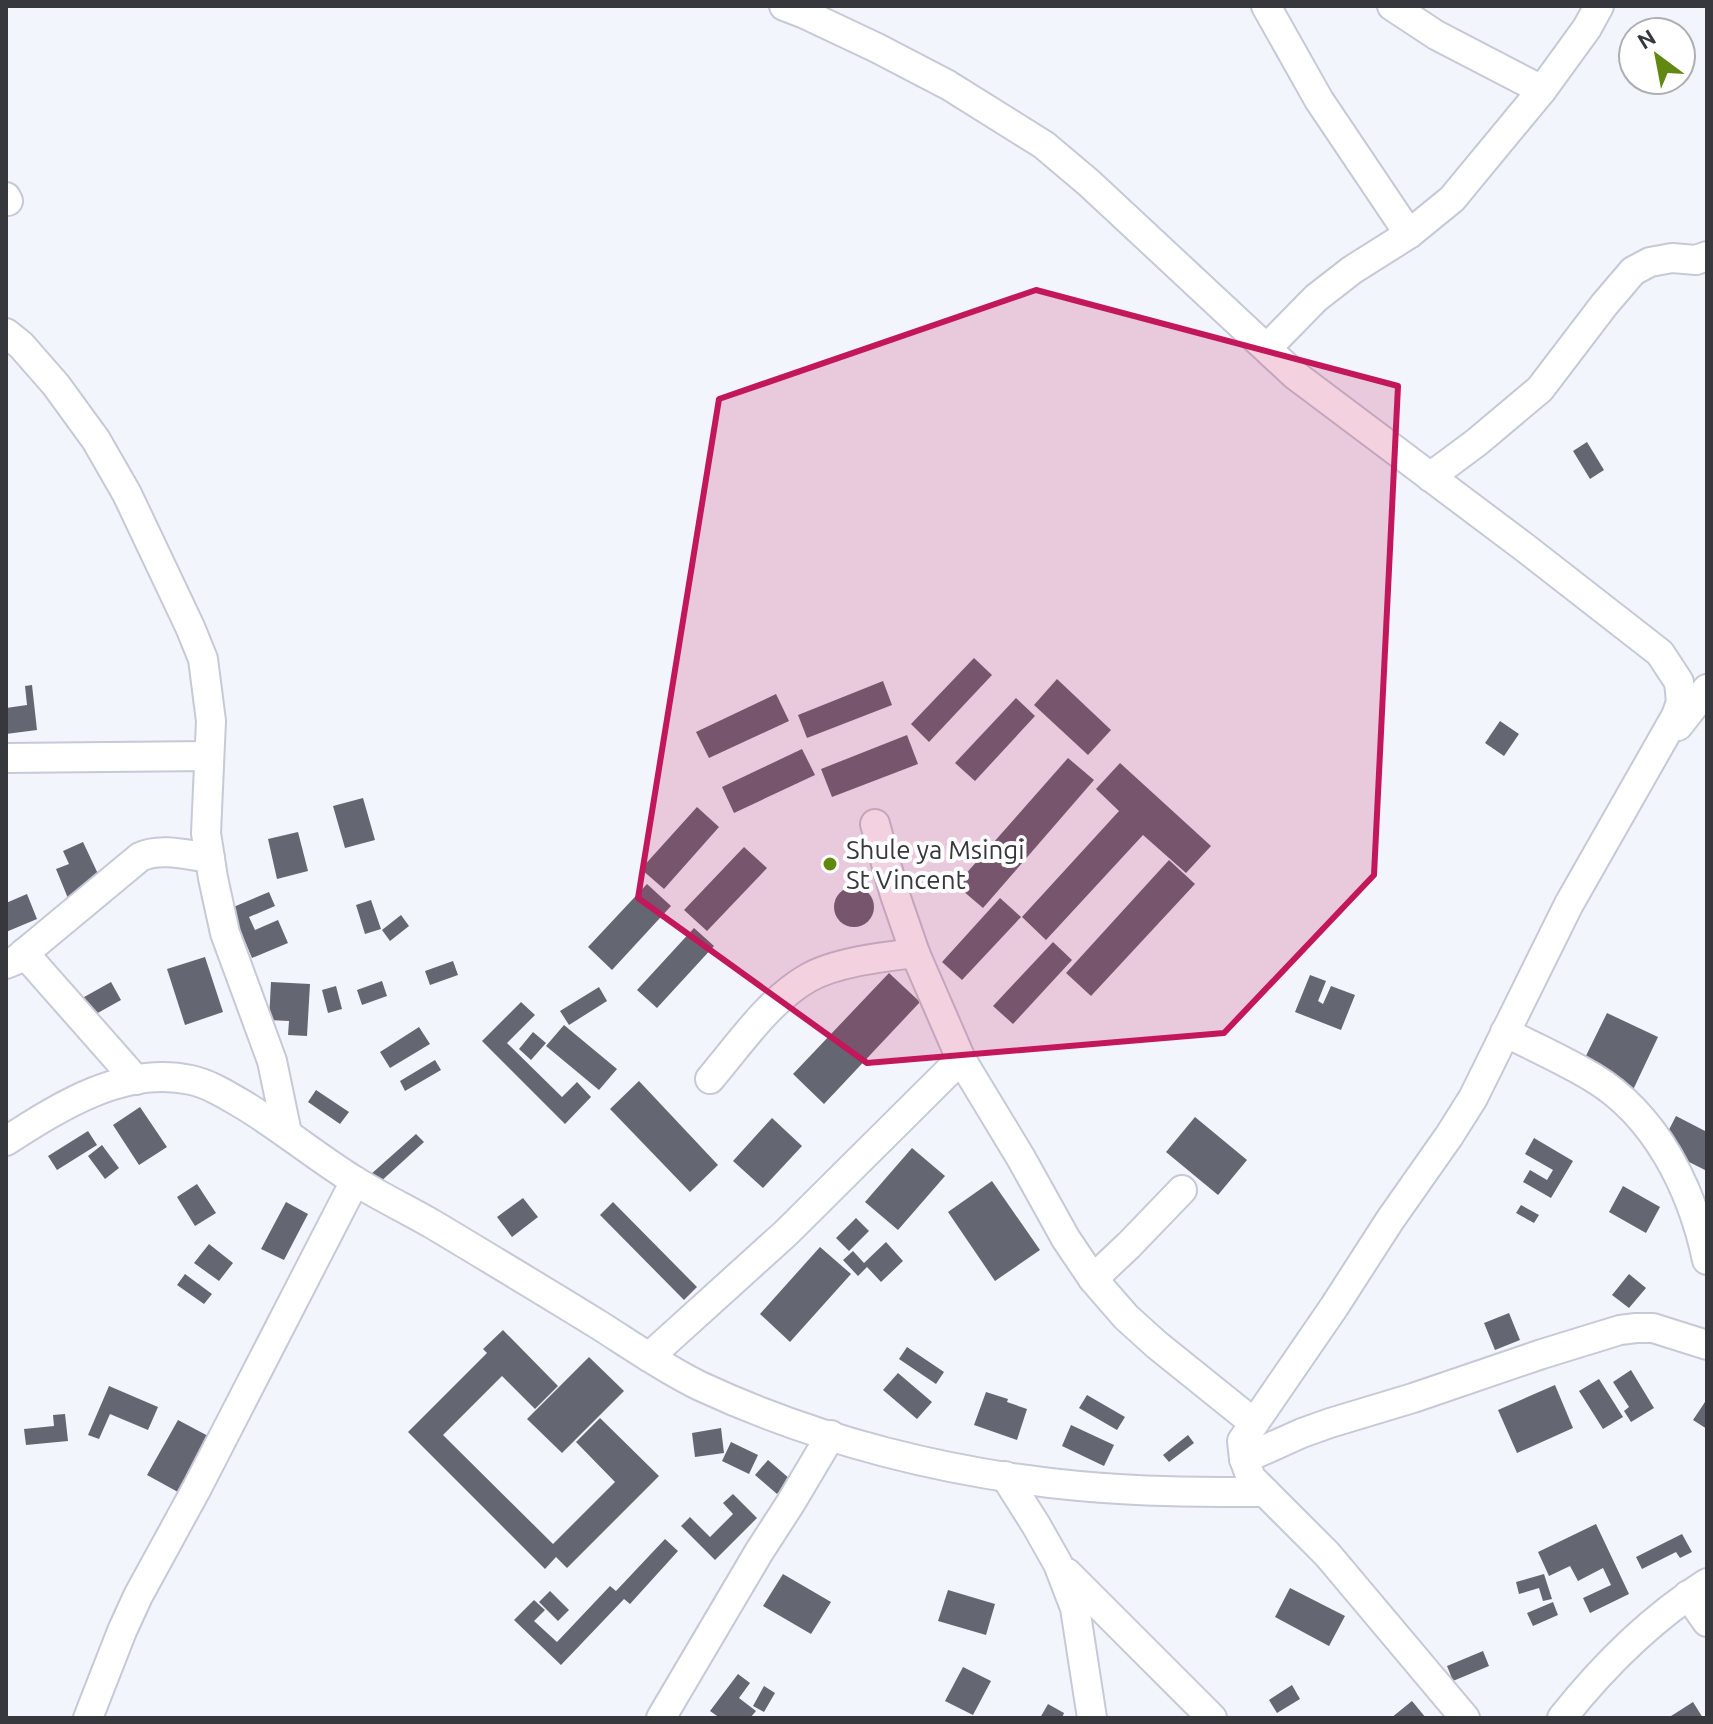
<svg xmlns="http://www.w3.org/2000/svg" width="1713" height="1724" font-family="Ubuntu,sans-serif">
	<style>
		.building { fill: #646672 }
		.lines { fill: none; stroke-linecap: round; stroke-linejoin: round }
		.minor-casing { stroke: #c6c9d6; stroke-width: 32 }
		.minor { stroke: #fff; stroke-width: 28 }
		.marked { fill: #c2185b; fill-opacity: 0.2; stroke: #c2185b; stroke-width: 6; stroke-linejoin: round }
		.poi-dot { fill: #618810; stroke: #fff; stroke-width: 3 }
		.labels { text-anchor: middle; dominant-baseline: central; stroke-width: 8; stroke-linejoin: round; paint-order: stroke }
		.poi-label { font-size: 26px; fill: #37383d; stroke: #fff; text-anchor: start }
	</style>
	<rect width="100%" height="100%" fill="#f3f5fd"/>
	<g class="building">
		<polygon points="1587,442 1604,470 1590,479 1573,451"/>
		<polygon points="974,658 992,675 929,742 911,724"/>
		<polygon points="1057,679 1111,730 1088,755 1034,705"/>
		<polygon points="883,681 892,705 807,738 798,715"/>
		<polygon points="32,685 37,730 6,734 6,708 27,705 25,686"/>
		<polygon points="776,694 789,721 709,758 696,732"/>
		<polygon points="1016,698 1035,716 975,781 955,763"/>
		<polygon points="1500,721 1519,734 1504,756 1485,743"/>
		<polygon points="907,735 918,764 832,797 821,769"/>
		<polygon points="802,749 815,775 734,813 722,787"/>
		<polygon points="1068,758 1094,780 983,908 956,885"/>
		<polygon points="1120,763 1211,846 1186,873 1143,835 1046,940 1022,917 1119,811 1096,789"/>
		<polygon points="363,798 375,840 345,848 333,806"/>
		<polygon points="697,807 719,827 664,889 641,869"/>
		<polygon points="298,832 308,871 277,879 268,839"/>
		<polygon points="83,842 107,893 72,908 56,869 69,864 63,851"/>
		<polygon points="744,847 767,868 707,931 684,910"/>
		<polygon points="1169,860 1195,884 1091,996 1066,973"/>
		<polygon points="647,884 671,906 612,970 588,947"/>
		<circle cx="854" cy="907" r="20"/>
		<polygon points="269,892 275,906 249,917 255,930 278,920 288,943 252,958 231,908"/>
		<polygon points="27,894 37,919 6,932 6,903"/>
		<polygon points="1000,898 1021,917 962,980 942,962"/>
		<polygon points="371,900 381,929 365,934 356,905"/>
		<polygon points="401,915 409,926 390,941 382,930"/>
		<polygon points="694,928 714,946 657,1008 637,990"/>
		<polygon points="1053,942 1072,960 1013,1024 993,1006"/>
		<polygon points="205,957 223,1012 185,1025 167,969"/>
		<polygon points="453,961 458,975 430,985 425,971"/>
		<polygon points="889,973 920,1002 824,1104 793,1074"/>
		<polygon points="1310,975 1326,981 1318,1001 1323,1004 1331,986 1355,995 1341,1030 1295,1012"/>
		<polygon points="382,981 387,996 362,1005 357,990"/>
		<polygon points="111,982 121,1000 87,1019 77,1001"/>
		<polygon points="271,982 310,984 307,1036 288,1035 289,1021 269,1020"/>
		<polygon points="336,986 342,1009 328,1013 322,990"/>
		<polygon points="599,987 607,1001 569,1025 560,1011"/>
		<polygon points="521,1002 535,1015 507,1043 562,1097 577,1082 591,1097 565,1124 482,1041"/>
		<polygon points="1607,1013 1658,1037 1632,1092 1580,1068"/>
		<polygon points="564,1025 617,1069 599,1090 546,1046"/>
		<polygon points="419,1027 430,1044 390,1068 380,1052"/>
		<polygon points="533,1032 546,1043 531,1060 519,1049"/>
		<polygon points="435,1060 441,1070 405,1091 400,1081"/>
		<polygon points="639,1081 718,1165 690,1192 610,1109"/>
		<polygon points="316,1090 349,1112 340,1124 308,1102"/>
		<polygon points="140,1107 167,1147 139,1165 113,1125"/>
		<polygon points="1676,1116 1707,1132 1707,1171 1687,1161 1681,1171 1655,1157"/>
		<polygon points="1195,1117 1247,1160 1218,1195 1166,1152"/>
		<polygon points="772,1118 802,1146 763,1188 733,1161"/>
		<polygon points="88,1131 97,1145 57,1170 48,1156"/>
		<polygon points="416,1134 424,1142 378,1184 370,1175"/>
		<polygon points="1534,1138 1573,1161 1551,1198 1523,1182 1530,1170 1547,1180 1553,1170 1525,1154"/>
		<polygon points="102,1145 119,1168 105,1179 88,1156"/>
		<polygon points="912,1148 945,1176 898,1230 865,1202"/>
		<polygon points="992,1181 1040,1250 995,1281 948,1212"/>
		<polygon points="197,1184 216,1213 195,1226 177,1197"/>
		<polygon points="1623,1186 1660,1207 1646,1233 1609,1212"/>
		<polygon points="523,1198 538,1217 512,1237 497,1217"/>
		<polygon points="286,1202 308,1214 284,1260 261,1249"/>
		<polygon points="613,1202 697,1287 684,1300 600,1215"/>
		<polygon points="1521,1205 1539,1215 1534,1223 1516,1213"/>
		<polygon points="856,1218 869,1231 849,1251 836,1238"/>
		<polygon points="886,1242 903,1261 881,1282 867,1267 858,1276 843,1260 853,1251 864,1263"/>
		<polygon points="209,1244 233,1263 219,1281 194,1263"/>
		<polygon points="820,1247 851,1274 790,1342 760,1314"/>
		<polygon points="185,1274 212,1294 204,1304 177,1285"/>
		<polygon points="1629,1274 1646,1288 1629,1308 1612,1295"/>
		<polygon points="1509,1313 1520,1340 1495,1350 1484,1323"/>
		<polygon points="503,1330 558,1386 535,1409 502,1376 443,1435 553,1544 615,1482 576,1442 600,1418 659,1476 567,1568 556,1557 545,1569 408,1432 487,1353 483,1349"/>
		<polygon points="907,1347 944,1372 936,1384 899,1359"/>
		<polygon points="589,1357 624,1391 562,1453 527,1419"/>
		<polygon points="1631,1370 1654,1408 1631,1422 1624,1411 1629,1407 1613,1382"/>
		<polygon points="898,1373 932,1402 917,1419 883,1390"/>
		<polygon points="1599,1379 1623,1417 1603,1429 1579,1391"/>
		<polygon points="1555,1385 1573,1428 1517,1453 1498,1410"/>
		<polygon points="109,1386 158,1407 148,1430 110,1414 99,1439 88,1435"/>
		<polygon points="986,1392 1008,1399 1007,1402 1027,1409 1017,1440 974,1425"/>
		<polygon points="1087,1395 1125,1417 1117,1430 1079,1408"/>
		<polygon points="1707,1399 1707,1429 1693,1420"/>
		<polygon points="65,1414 68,1441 26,1445 24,1429 54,1426 53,1415"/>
		<polygon points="178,1420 210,1437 187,1497 147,1475"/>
		<polygon points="1071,1425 1114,1445 1104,1466 1062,1446"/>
		<polygon points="721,1428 724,1453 695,1457 692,1433"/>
		<polygon points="1188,1435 1194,1443 1169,1462 1163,1455"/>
		<polygon points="731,1442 758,1455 749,1474 722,1461"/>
		<polygon points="768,1460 790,1479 777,1494 755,1475"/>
		<polygon points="733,1494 757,1518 715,1560 681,1526 690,1517 710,1537 733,1514 723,1503"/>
		<polygon points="1596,1524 1629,1594 1590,1613 1583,1598 1611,1585 1603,1568 1578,1581 1570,1566 1549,1576 1538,1552"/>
		<polygon points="1682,1534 1692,1552 1680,1558 1676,1552 1642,1569 1636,1557"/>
		<polygon points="665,1539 678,1551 630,1604 624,1599 561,1665 514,1620 534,1600 545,1610 534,1621 557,1642 610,1586 616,1591"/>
		<polygon points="783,1574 831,1602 811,1634 763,1606"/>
		<polygon points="1544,1574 1552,1599 1543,1601 1539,1588 1519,1594 1516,1582"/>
		<polygon points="1290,1588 1345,1616 1329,1646 1275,1617"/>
		<polygon points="948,1590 995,1604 986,1635 938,1621"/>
		<polygon points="550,1591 569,1610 558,1621 539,1602"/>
		<polygon points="1553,1602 1558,1615 1533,1626 1527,1613"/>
		<polygon points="1483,1651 1489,1666 1453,1681 1447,1666"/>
		<polygon points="963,1667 991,1681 973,1715 945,1701"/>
		<polygon points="738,1674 750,1683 739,1698 756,1711 750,1718 720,1718 710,1711"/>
		<polygon points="1292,1685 1300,1699 1277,1713 1269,1700"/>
		<polygon points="764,1686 775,1693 764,1712 753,1706"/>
		<polygon points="1412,1701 1426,1718 1391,1718"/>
		<polygon points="1693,1702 1703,1718 1668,1718"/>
		<polygon points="1048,1704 1064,1713 1062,1718 1040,1718"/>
	</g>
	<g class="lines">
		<defs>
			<g id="minor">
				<polyline points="784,6 805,14 877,48 948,85 1044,145 1089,183 1295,375 1524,547 1660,653 1679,682 1681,702 1676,716 1569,904 1473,1098 1449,1136 1390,1220 1334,1307 1242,1441 1244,1459 1251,1478 1327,1554 1465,1718"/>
				<polyline points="1266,6 1319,100 1409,234"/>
				<polyline points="1392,6 1436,35 1542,90"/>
				<polyline points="6,197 8,201"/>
				<polyline points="6,333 21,345 56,385 96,440 127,494 190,627 203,659 211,721 206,833 213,878 225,933 272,1061 287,1133"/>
				<polyline points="1267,348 1316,298 1352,270 1409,234 1452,199 1542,90 1587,28 1599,6"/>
				<polyline points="1430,477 1477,442 1540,389 1604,305 1633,271 1650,262 1672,258 1696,260 1707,256"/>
				<polyline points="1678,726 1707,689"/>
				<polyline points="6,758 209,756"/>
				<polyline points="875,824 894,892 915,953 961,1059 1021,1158 1066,1239 1093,1279 1126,1317 1157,1345 1254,1423"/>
				<polyline points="24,953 136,1080"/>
				<path d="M6 964 16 960 140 857C160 847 188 855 210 858"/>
				<path d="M1505 1032C1534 1047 1564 1060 1592 1077 1656 1115 1692 1189 1707 1260"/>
				<path d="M710 1079C739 1045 768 1001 808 978 836 962 883 957 915 953"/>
				<path d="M6 1141C59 1107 124 1065 191 1080 210 1084 230 1097 247 1107 284 1130 318 1158 355 1181 381 1197 408 1210 434 1225 489 1258 544 1291 599 1325 632 1346 665 1369 700 1386 818 1441 950 1474 1079 1486 1141 1492 1203 1492 1265 1492"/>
				<polyline points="1093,1279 1129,1245 1182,1190"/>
				<polyline points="649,1357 786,1233 961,1059"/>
				<polyline points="1244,1459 1302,1433 1330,1423 1413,1398 1542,1354 1620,1330 1636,1328 1653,1328 1707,1345"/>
				<polyline points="1005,1476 1036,1525 1058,1564 1075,1608 1092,1718"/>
				<polyline points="1067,1573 1212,1718"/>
				<polyline points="1688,1595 1707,1622"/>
				<polyline points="88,1718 122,1631 138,1596 197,1488 355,1181"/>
				<polyline points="661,1718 759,1552 790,1504 831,1435"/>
				<path d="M1562 1718C1604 1665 1650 1619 1707 1583"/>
			</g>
		</defs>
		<use href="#minor" class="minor-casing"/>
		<use href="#minor" class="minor"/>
	</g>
	<path class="marked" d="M1036 290 1398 386 1374 875 1224 1033 867 1063 638 898 719 399Z"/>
	<circle class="poi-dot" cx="830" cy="864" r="8"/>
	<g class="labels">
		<g class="poi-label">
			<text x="846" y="849">Shule ya Msingi<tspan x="846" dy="30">St Vincent</tspan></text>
		</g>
	</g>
	<rect width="1713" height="1724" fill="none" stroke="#37383d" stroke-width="16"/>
	<g transform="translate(1657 56) rotate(328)"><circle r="38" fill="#ffffff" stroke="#afafb1" stroke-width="2"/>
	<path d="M0-6L14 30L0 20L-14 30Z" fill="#618810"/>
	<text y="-12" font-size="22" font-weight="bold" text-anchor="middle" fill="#37383d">N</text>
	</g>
</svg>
